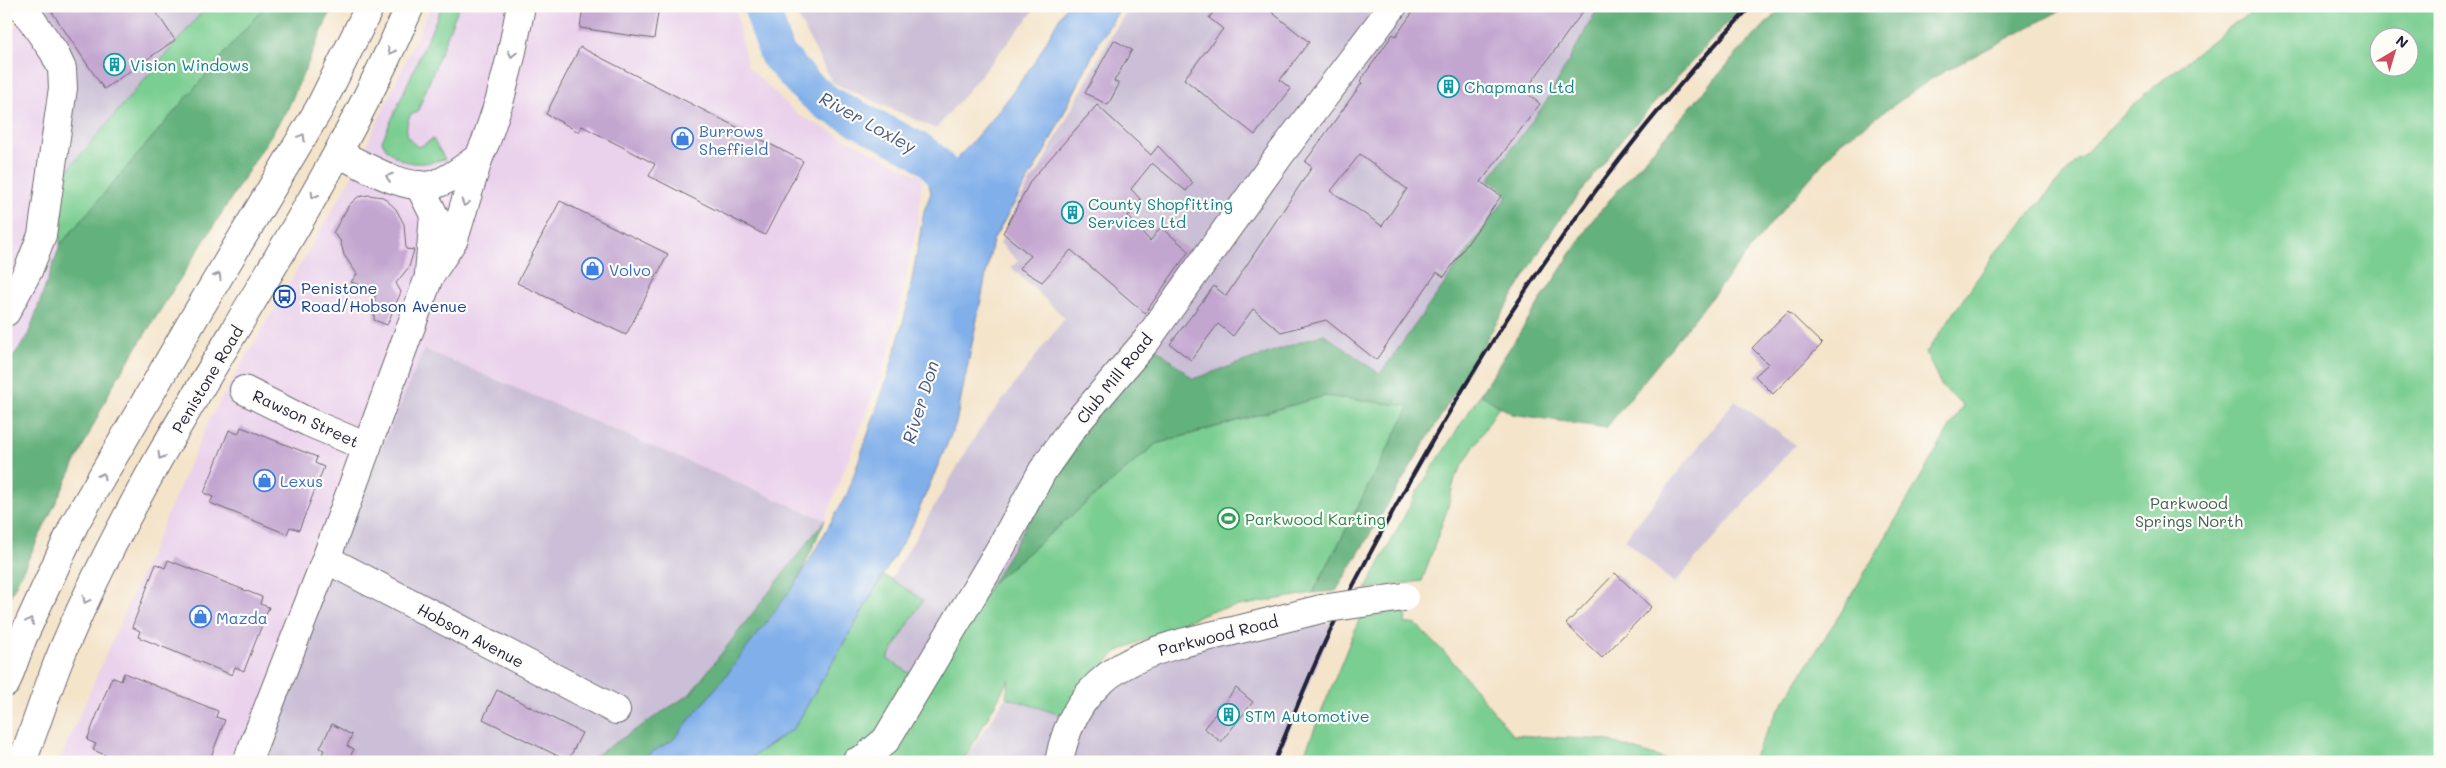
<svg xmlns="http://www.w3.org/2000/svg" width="2446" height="768" font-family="Mali,sans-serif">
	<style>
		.built { fill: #ead1ec }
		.industrial { fill: #cabfd6 }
		.green { fill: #7ace91; stroke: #4e7866; fill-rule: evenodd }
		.forest { fill: #63b17b; stroke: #426a5b }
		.water { fill: #80afea; stroke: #516892 }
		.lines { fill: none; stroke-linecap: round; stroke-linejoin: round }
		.river { stroke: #80afea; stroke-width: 36 }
		.building { fill: #c3a6d0; fill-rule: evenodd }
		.minor-casing { stroke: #6c666d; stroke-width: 30 }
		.highway-casing { stroke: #6c666d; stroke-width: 30 }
		.minor { stroke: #fff; stroke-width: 28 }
		.highway { stroke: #fff; stroke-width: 28 }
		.rail { stroke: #22223b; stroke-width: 4 }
		.minor-bridge-casing { stroke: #6c666d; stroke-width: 30; stroke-linecap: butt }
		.minor-bridge { stroke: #fff; stroke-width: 28 }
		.oneway { stroke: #9c9ca7 }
		.labels { text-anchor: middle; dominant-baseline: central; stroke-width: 4.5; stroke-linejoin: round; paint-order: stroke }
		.culture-label { font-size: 16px; fill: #0d838f; stroke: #fdfcf7; text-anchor: start }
		.shop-label { font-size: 16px; fill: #366cbe; stroke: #fdfcf7; text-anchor: start }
		.transit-label { font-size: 16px; fill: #164399; stroke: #fdfcf7; text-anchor: start }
		.street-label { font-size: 16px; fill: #22223b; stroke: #fdfcf7 }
		.park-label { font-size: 16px; fill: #415e59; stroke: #fdfcf7 }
		.leisure-label { font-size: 16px; fill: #27864d; stroke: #fdfcf7; text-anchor: start }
		.water-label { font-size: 18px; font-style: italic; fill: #485a81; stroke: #fdfcf7 }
	</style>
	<rect width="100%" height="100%" fill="#fdfcf7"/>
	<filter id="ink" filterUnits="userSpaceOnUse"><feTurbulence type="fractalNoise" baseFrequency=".02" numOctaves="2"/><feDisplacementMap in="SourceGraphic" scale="10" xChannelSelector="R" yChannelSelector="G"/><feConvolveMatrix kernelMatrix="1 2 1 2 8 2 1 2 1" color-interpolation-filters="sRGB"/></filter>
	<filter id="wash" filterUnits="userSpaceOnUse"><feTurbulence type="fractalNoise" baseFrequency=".0096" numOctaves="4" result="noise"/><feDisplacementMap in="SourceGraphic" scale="20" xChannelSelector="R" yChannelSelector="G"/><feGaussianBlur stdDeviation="1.12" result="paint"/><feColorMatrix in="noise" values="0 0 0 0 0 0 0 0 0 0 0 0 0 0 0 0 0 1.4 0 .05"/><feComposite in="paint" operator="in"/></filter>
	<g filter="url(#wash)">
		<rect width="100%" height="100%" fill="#f4e4ca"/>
		<g class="built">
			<polygon points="431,6 735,6 747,66 798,115 922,177 918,220 890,350 825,520 424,349 248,762 59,762 209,420 354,173"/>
			<polygon points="37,13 57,42 56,203 60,245 27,338 6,365 6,29 14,27"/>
		</g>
		<g class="industrial">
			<polygon points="32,6 196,6 201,14 59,180 74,78"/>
			<polygon points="792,6 1038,6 936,129 832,82"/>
			<polygon points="1130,6 1599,6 1546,102 1489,179 1509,195 1380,374 1324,334 1193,379 930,687 886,659 923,600 891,579 978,432 1065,318 1011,267 1018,261 1000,243 1109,39"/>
			<polygon points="424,349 825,520 690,694 586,762 248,762"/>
			<polygon points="1735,400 1795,445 1674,584 1625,539"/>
			<polygon points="1335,622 1276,762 964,762 1006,697 1061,715 1130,670 1202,645"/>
		</g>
		<g class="green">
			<polygon points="207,6 265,6 60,245 59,180"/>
			<path d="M442 6H459L417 113 411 114C404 127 405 140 419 147L433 139 445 159C425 164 409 167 392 154 387 150 384 147 382 141Z"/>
			<polygon points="1783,6 1520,371 1455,478 1447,510 1422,581 1366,589 1417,492 1594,218 1735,56"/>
			<path d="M2264 6H2440V762H1751L1777 712 1844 608 1963 405 1942 387 1926 353 1995 253 2074 164 2145 94 2235 23ZM2378 38H2408V68H2378Z"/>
			<polygon points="1324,396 1410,406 1313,593 1210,611 1116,652 1061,715 1006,697 1009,679 963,762 745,762 794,728 883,576 891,579 923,600 887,659 930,686 992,583 1156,444"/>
			<polygon points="1408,608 1405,617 1407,617 1404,623 1417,625 1449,657 1513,735 1605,740 1674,762 1301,762 1361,615"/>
		</g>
		<g class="forest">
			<polygon points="265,6 333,6 288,108 113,385 6,605 6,365 27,338 60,245"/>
			<polygon points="1599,6 1742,6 1623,138 1554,227 1336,591 1313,593 1410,406 1324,396 1156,444 992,583 1083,429 1153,345 1193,379 1324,334 1380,374 1508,195 1489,179 1546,102"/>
			<polygon points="1783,6 2069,6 1934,77 1841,142 1773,221 1606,428 1512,414 1480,394 1594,218 1735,56"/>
			<polygon points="825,520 797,582 725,677 673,740 636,762 586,762 690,694"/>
		</g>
		<polygon class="water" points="1066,6 1122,6 1099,42 1046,149 993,240 956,423 912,526 794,728 745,762 636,762 673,740 725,677 797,582 848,492 889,373 907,308 924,211 931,193 927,176 940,155 952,165 1002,107 1036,60"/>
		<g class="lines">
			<polyline class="river" points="761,6 777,54 806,86 827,103 920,151 934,162 965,201"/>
		</g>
		<g id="blocks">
			<g class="building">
				<polygon points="48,6 152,6 175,40 104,89"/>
				<polygon points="583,6 659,6 654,39 580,28"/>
				<polygon points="1218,6 1264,6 1309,42 1280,80 1291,89 1255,135 1184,79 1223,29 1209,18"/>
				<path d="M1417 6H1587L1525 91 1540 104 1481 182 1501 196 1444 277 1437 272 1376 360 1326 320 1281 332 1253 309 1233 336 1218 324 1191 360 1170 344 1214 286 1226 296 1312 167 1305 162 1362 83 1360 81 1393 34 1396 36ZM1360 154 1407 189 1382 226 1331 191Z"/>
				<polygon points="1114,40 1132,50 1114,81 1119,84 1108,105 1085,93"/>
				<polygon points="580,47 803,161 765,235 649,176 655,164 582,126 579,132 546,114"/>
				<polygon points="1097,105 1151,155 1158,146 1193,183 1186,191 1152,163 1131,189 1141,200 1128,216 1150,241 1161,227 1189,251 1145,313 1071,250 1042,282 1019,268 1031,256 1003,233 1031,180"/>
				<polygon points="368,195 383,197 396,209 404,224 406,249 414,250 409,267 396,283 401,292 387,325 374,320 375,291 351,282 357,274 344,255 340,240 333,233 349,205 358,197"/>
				<polygon points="560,201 668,254 626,335 517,283"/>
				<polygon points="1788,311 1822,344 1773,394 1755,376 1768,364 1752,348"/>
				<polygon points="241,427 317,457 315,463 324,467 299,530 290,527 287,534 210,503 213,497 204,493 229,430 238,434"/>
				<polygon points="168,560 262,597 260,604 269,607 244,671 235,667 232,675 138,637 140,631 132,627 156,564 165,568"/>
				<polygon points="1615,573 1651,607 1602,658 1566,624"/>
				<polygon points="124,673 218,711 216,717 225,720 209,762 122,762 93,750 96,744 87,740 112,677 121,681"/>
				<polygon points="1236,688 1253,702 1221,742 1204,728"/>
				<polygon points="497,690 582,733 568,761 483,719"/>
				<polygon points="332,724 352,735 347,746 354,749 347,762 318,762 324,750 320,748"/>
			</g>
		</g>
	</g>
	<g filter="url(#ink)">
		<use href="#blocks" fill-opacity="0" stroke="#6c666d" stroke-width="1"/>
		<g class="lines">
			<defs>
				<g id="minor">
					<path d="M338 153C363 165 408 193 436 184 453 178 465 167 479 157"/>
					<polyline points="419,185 434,215 429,273"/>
					<polyline points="6,312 28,271 42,235 63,88 62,69 54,52 22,6"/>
					<polyline points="244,390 308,422 367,447"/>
					<polyline points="326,559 616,710"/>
					<polyline points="247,762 326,559 429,277 454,239 479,157 486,141 500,99 511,56 521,6"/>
					<polyline points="856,762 865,758 886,740 1000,549 1043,470 1074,426 1147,340 1279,156 1393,6"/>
					<path d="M1059 762C1076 665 1150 649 1233 631 1262 624 1292 616 1321 609"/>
				</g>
				<g id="highway">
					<polyline points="6,683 23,637 75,523 194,318 319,109 370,6"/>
					<path d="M22 762C34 730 45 697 57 665 85 594 122 524 159 458 245 309 341 165 410 6"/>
				</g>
			</defs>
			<use href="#minor" class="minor-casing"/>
			<use href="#highway" class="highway-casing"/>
			<use href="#minor" class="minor"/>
			<use href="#highway" class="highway"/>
			<path class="rail" d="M1274 762C1294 715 1312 667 1335 621 1447 400 1579 186 1751 6"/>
			<defs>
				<polyline id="minor-bridge" points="1321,609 1404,597"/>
			</defs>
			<use href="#minor-bridge" class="minor-bridge-casing"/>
			<use href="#minor-bridge" class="minor-bridge"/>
		</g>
		<defs><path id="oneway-chevron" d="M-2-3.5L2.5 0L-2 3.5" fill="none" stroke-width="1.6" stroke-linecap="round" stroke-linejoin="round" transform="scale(1.25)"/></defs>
		<g class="oneway">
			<use href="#oneway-chevron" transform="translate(391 51) rotate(114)"/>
			<use href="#oneway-chevron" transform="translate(512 54) rotate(102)"/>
			<use href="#oneway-chevron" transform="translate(302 137) rotate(-59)"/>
			<use href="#oneway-chevron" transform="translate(389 177) rotate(-160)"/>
			<use href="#oneway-chevron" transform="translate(314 195) rotate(120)"/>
			<use href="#oneway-chevron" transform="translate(465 203) rotate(107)"/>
			<use href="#oneway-chevron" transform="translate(218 276) rotate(-60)"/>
			<use href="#oneway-chevron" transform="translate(161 456) rotate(120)"/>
			<use href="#oneway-chevron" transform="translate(102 476) rotate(-61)"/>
			<use href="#oneway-chevron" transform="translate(86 600) rotate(116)"/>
			<use href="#oneway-chevron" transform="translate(30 621) rotate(-67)"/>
		</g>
	</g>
	<defs>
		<symbol id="building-ring" viewBox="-11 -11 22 22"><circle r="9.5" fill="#fdfcf7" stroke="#0f9aa8" stroke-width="1.5"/><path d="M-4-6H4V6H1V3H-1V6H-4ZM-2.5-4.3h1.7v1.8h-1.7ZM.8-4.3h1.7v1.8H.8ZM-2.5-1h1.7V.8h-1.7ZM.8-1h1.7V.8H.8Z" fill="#0f9aa8"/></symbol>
		<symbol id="shop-ring" viewBox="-11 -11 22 22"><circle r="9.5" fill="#fdfcf7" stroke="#3f7fe0" stroke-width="1.5"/><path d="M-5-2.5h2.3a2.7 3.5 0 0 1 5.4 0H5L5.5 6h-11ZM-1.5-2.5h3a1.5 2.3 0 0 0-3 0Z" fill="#3f7fe0"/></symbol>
		<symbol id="bus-ring" viewBox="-11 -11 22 22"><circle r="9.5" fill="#fdfcf7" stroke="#1a4fb4" stroke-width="1.5"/><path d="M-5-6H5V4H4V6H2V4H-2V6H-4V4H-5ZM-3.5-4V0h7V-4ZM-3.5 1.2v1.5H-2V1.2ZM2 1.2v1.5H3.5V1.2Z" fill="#1a4fb4"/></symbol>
		<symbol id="stadium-ring" viewBox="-11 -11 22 22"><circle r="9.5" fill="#fdfcf7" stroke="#2e9e5b" stroke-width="1.5"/><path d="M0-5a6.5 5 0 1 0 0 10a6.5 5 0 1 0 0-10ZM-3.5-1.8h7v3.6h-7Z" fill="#2e9e5b"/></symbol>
	</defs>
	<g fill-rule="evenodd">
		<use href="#building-ring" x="102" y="52" width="25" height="25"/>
		<use href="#building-ring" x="1436" y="74" width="25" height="25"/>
		<use href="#shop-ring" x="670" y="126" width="25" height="25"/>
		<use href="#building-ring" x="1060" y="200" width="25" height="25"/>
		<use href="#shop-ring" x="580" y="256" width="25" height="25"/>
		<use href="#bus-ring" x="272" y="284" width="25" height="25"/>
		<use href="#shop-ring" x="252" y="468" width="25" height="25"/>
		<use href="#stadium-ring" x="1216" y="506" width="25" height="25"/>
		<use href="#shop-ring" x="188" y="604" width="25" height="25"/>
		<use href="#building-ring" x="1216" y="702" width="25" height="25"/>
	</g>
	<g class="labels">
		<g class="culture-label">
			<text x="130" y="64">Vision Windows</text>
			<text x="1464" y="86">Chapmans Ltd</text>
			<text x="1088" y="203">County Shopfitting<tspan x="1088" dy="18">Services Ltd</tspan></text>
			<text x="1245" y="715">STM Automotive</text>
		</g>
		<g class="shop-label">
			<text x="699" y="130">Burrows<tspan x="699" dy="18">Sheffield</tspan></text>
			<text x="609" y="269">Volvo</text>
			<text x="280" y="480">Lexus</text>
			<text x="216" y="617">Mazda</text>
		</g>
		<g class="transit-label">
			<text x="301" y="287">Penistone<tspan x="301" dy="18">Road/Hobson Avenue</tspan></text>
		</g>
		<g class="street-label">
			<text transform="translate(1114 378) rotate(-51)">Club Mill Road</text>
			<text transform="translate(207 379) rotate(-59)">Penistone Road</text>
			<text transform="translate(306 418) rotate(25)">Rawson Street</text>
			<text transform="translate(471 635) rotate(28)">Hobson Avenue</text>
			<text transform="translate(1218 635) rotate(-14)">Parkwood Road</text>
		</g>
		<g class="park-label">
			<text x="2189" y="502">Parkwood<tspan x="2189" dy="18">Springs North</tspan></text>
		</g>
		<g class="leisure-label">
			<text x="1245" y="518">Parkwood Karting</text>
		</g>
		<g class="water-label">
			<text transform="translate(868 122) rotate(29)">River Loxley</text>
			<text transform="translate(920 402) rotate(-73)">River Don</text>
		</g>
	</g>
	<rect width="2446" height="768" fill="none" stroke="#fdfcf7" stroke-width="25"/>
	<g transform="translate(2394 52) rotate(38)"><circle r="24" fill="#fdfcf7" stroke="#a5a5ac"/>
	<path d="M0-4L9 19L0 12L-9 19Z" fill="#d1495b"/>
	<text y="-8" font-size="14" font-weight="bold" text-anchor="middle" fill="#22223b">N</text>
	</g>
</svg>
